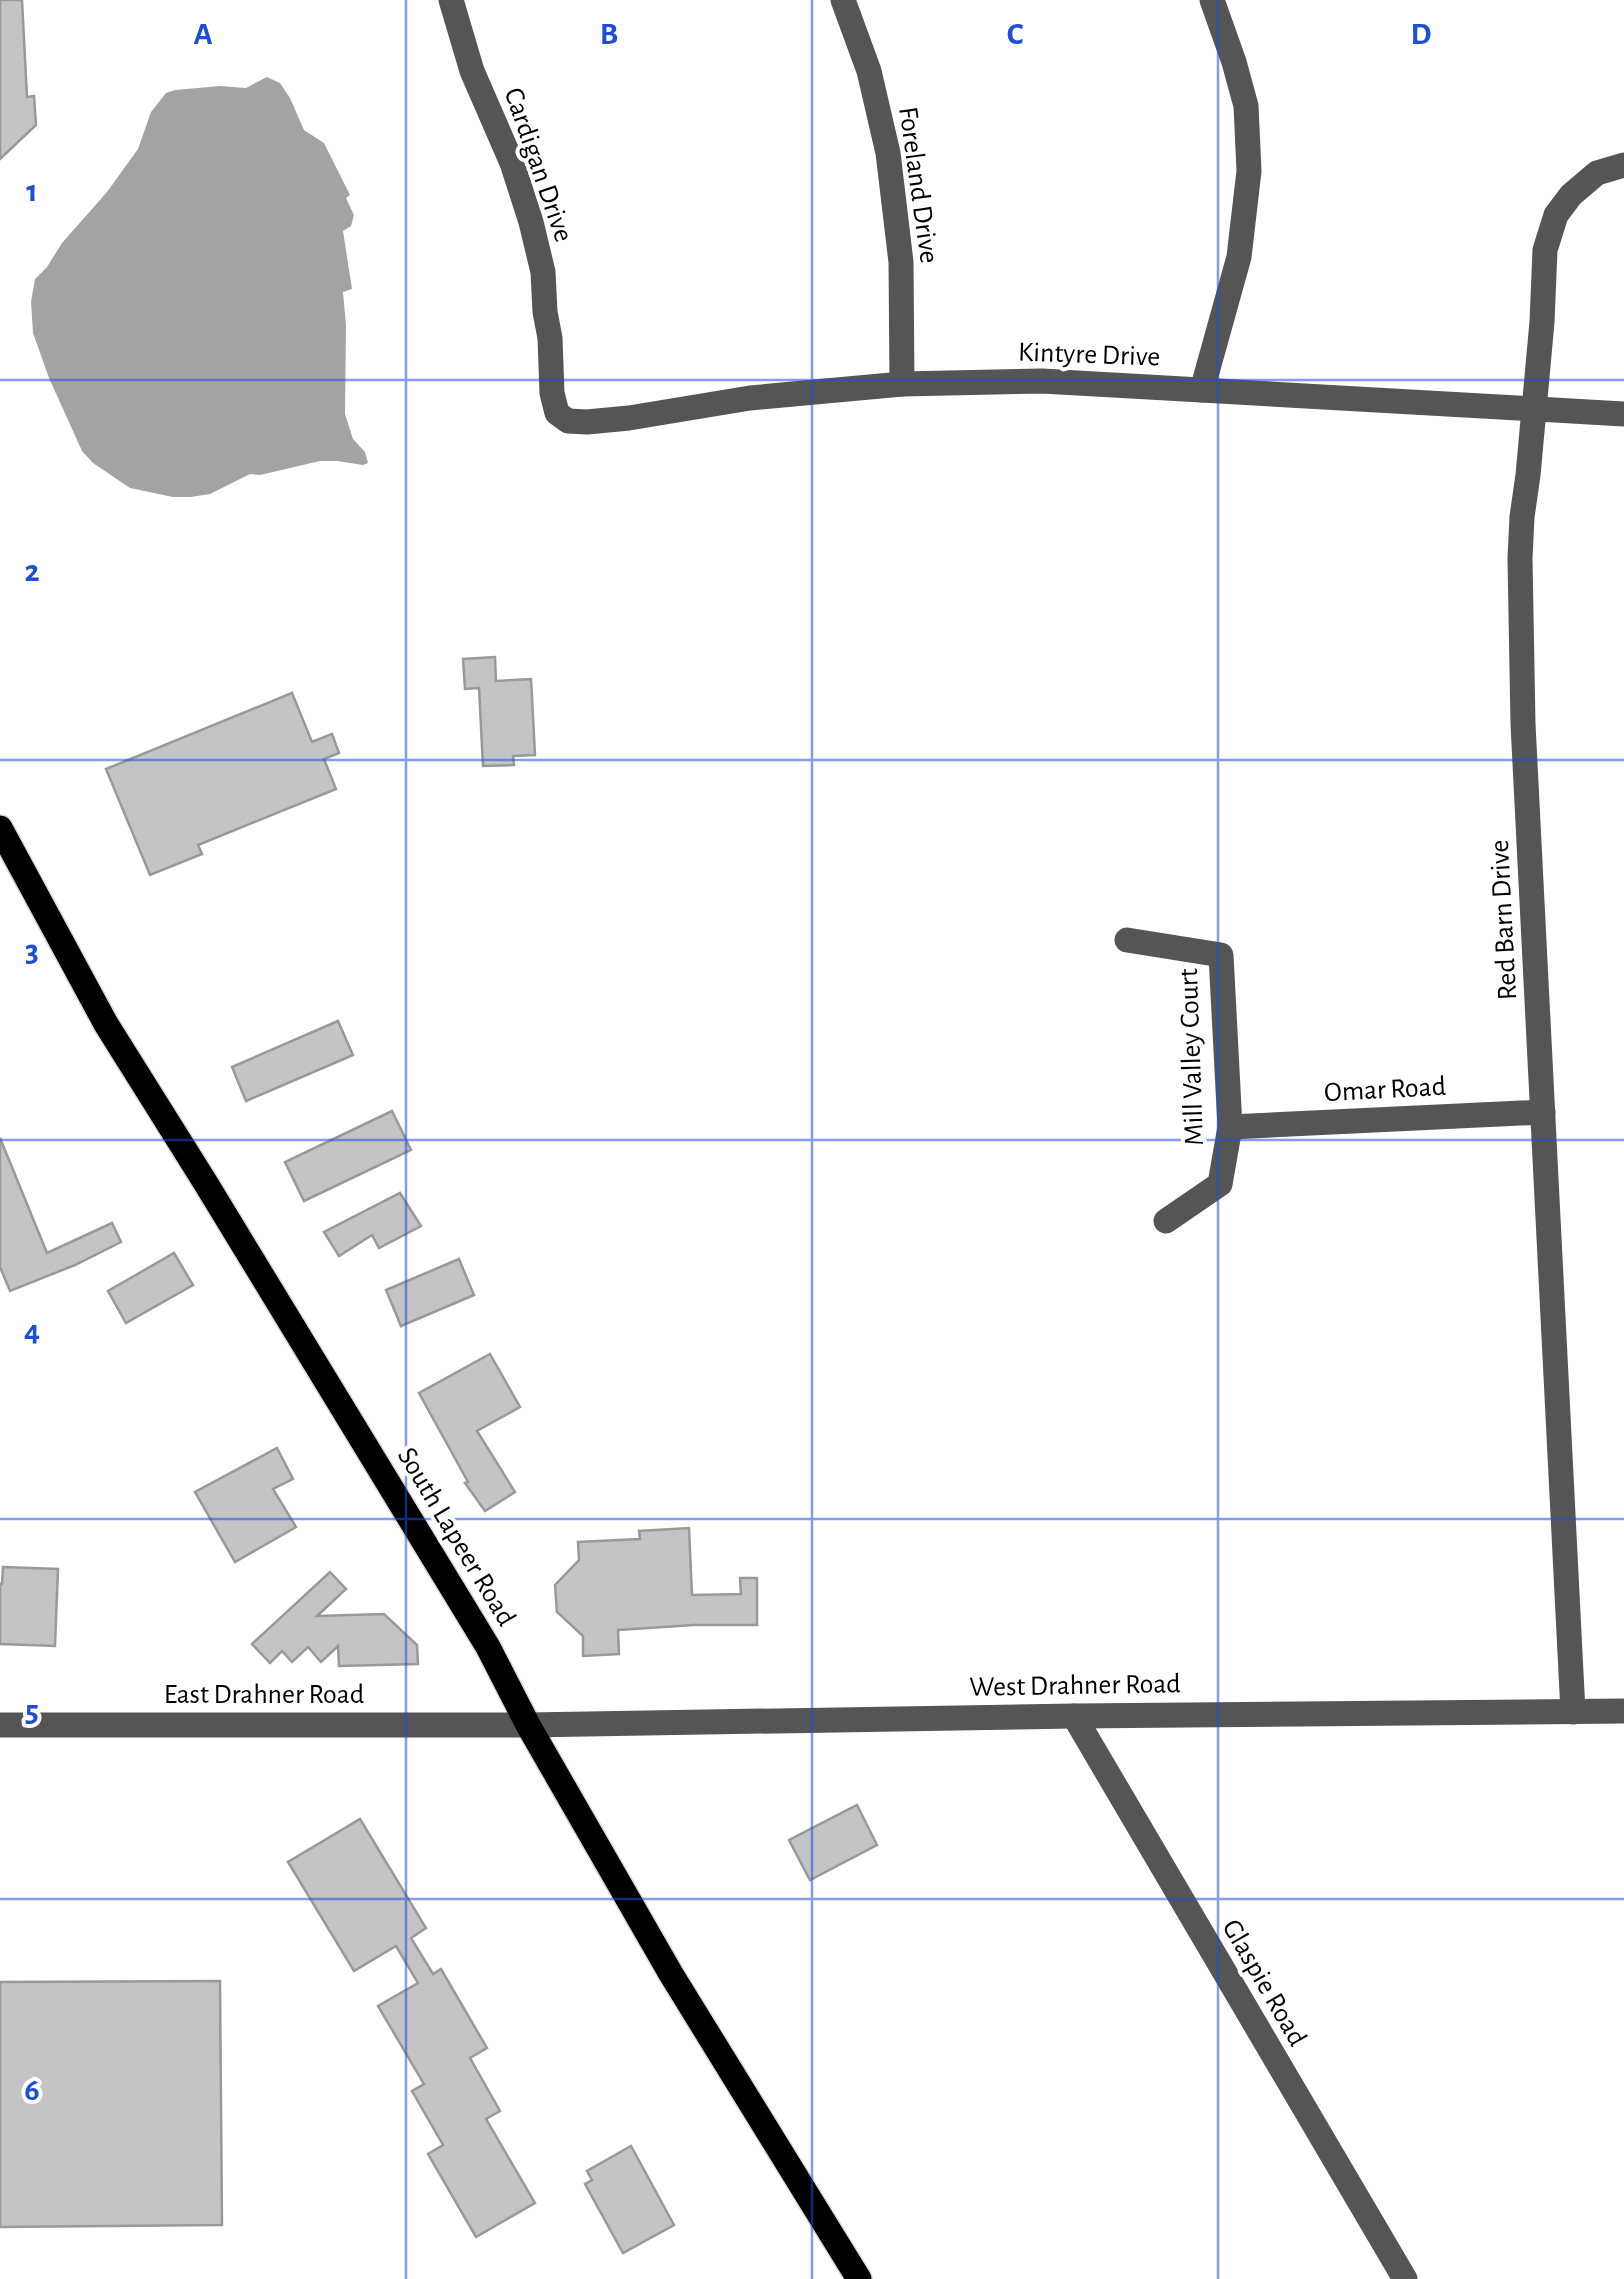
<svg xmlns="http://www.w3.org/2000/svg" width="1624" height="2279" font-family="'Alegreya Sans',sans-serif">
	<style>
		.water { fill: #a3a3a3 }
		.building { fill: #c4c4c4; stroke: #999; stroke-width: 2.5 }
		.lines { fill: none; stroke-linecap: round; stroke-linejoin: round }
		.major-casing { stroke: #dbdbdb; stroke-width: 28 }
		.minor { stroke: #555; stroke-width: 25 }
		.major { stroke: #000; stroke-width: 25 }
		.grid { fill: none; stroke: #1d4ed8; stroke-width: 2.5; stroke-opacity: 0.55 }
		.labels { text-anchor: middle; dominant-baseline: central; stroke-width: 8; stroke-linejoin: round; paint-order: stroke }
		.street-label { font-size: 28px; fill: #000; stroke: #fff }
		.grid-label { font-size: 32px; text-anchor: middle; font-weight: bold; fill: #1d4ed8; stroke: #fff; stroke-width: 8; stroke-linejoin: round; paint-order: stroke }
	</style>
	<rect width="100%" height="100%" fill="#fff"/>
	<polygon class="water" points="267,77 280,83 290,98 304,130 324,143 350,195 346,198 354,215 351,226 343,231 352,289 343,292 346,325 345,414 353,439 365,452 368,463 363,465 337,461 320,461 260,475 250,474 210,494 191,497 173,497 130,488 93,463 82,451 49,378 33,333 31,302 35,279 47,267 62,243 107,192 138,149 151,112 166,93 175,90 220,86 246,88"/>
	<g class="building">
		<polygon points="0,0 22,0 27,97 34,96 36,125 0,159"/>
		<polygon points="495,657 496,681 531,679 535,755 513,756 514,765 483,766 479,688 465,689 463,659"/>
		<polygon points="292,693 312,742 332,734 339,753 324,759 336,789 198,845 202,854 150,875 106,769"/>
		<polygon points="338,1021 353,1055 246,1101 232,1067"/>
		<polygon points="392,1111 411,1150 304,1201 285,1162"/>
		<polygon points="0,1138 47,1253 112,1223 121,1242 75,1265 10,1291 0,1267"/>
		<polygon points="400,1193 421,1226 379,1248 372,1235 339,1256 324,1232"/>
		<polygon points="174,1253 193,1285 126,1323 108,1291"/>
		<polygon points="459,1259 474,1295 401,1326 386,1290"/>
		<polygon points="490,1354 520,1407 477,1431 515,1492 485,1511 465,1483 468,1482 419,1393"/>
		<polygon points="277,1448 293,1479 273,1489 296,1527 235,1562 195,1492"/>
		<polygon points="689,1528 692,1595 741,1594 740,1578 757,1578 757,1625 694,1625 618,1630 619,1654 583,1656 583,1636 557,1612 555,1585 579,1560 578,1542 640,1539 639,1531"/>
		<polygon points="3,1567 58,1569 55,1646 0,1644 0,1584 2,1584"/>
		<polygon points="330,1572 346,1589 317,1616 384,1614 417,1645 418,1664 339,1666 338,1646 321,1662 308,1647 292,1662 282,1651 270,1663 252,1644"/>
		<polygon points="857,1805 877,1845 810,1880 789,1840"/>
		<polygon points="360,1819 426,1928 411,1938 433,1974 441,1969 487,2048 470,2058 500,2111 486,2119 535,2203 476,2237 428,2154 443,2145 412,2091 424,2084 378,2006 418,1983 396,1946 354,1971 288,1862"/>
		<polygon points="220,1981 222,2225 0,2227 0,1982"/>
		<polygon points="631,2146 674,2225 623,2253 585,2184 592,2180 587,2171"/>
	</g>
	<g class="lines">
		<defs>
			<polyline id="major" points="0,828 106,1024 205,1182 488,1647 528,1725 671,1974 859,2279"/>
		</defs>
		<use href="#major" class="major-casing"/>
		<g class="minor">
			<polyline points="451,0 472,71 512,163 531,222 543,272 545,312 550,338 552,393 557,413 568,421 587,422 629,418 750,398 902,384 1042,381 1624,414"/>
			<polyline points="843,0 869,71 888,153 901,262 902,384"/>
			<polyline points="1202,390 1239,257 1249,171 1246,106 1234,62 1212,0"/>
			<polyline points="1127,940 1221,955 1230,1127 1220,1184 1166,1221"/>
			<polyline points="1230,1127 1543,1112"/>
			<polyline points="1573,1712 1523,724 1520,558 1522,517 1528,475 1542,322 1545,250 1556,215 1571,195 1597,173 1624,165"/>
			<polyline points="1074,1716 1405,2279"/>
			<polyline points="0,1725 528,1725 1074,1716 1624,1711"/>
		</g>
		<use href="#major" class="major"/>
	</g>
	<path class="grid" d="M406 0V2279M812 0V2279M1218 0V2279M0 380H1624M0 760H1624M0 1140H1624M0 1519H1624M0 1899H1624"/>
	<g class="labels">
		<g class="street-label">
			<text transform="translate(538 165) rotate(71)">Cardigan Drive</text>
			<text transform="translate(918 185) rotate(82)">Foreland Drive</text>
			<text transform="translate(1089 355) rotate(2)">Kintyre Drive</text>
			<text transform="translate(1504 920) rotate(-93)">Red Barn Drive</text>
			<text transform="translate(1192 1057) rotate(-92)">Mill Valley Court</text>
			<text transform="translate(1385 1090) rotate(-3)">Omar Road</text>
			<text transform="translate(456 1537) rotate(59)">South Lapeer Road</text>
			<text transform="translate(1075 1686) rotate(-1)">West Drahner Road</text>
			<text x="264" y="1695">East Drahner Road</text>
			<text transform="translate(1264 1983) rotate(60)">Glaspie Road</text>
		</g>
	</g>
	<g class="grid-label">
		<text x="203" y="44">A</text>
		<text x="609" y="44">B</text>
		<text x="1015" y="44">C</text>
		<text x="1421" y="44">D</text>
		<text x="32" y="201">1</text>
		<text x="32" y="581">2</text>
		<text x="32" y="961">3</text>
		<text x="32" y="1341">4</text>
		<text x="32" y="1721">5</text>
		<text x="32" y="2100">6</text>
	</g>
</svg>
